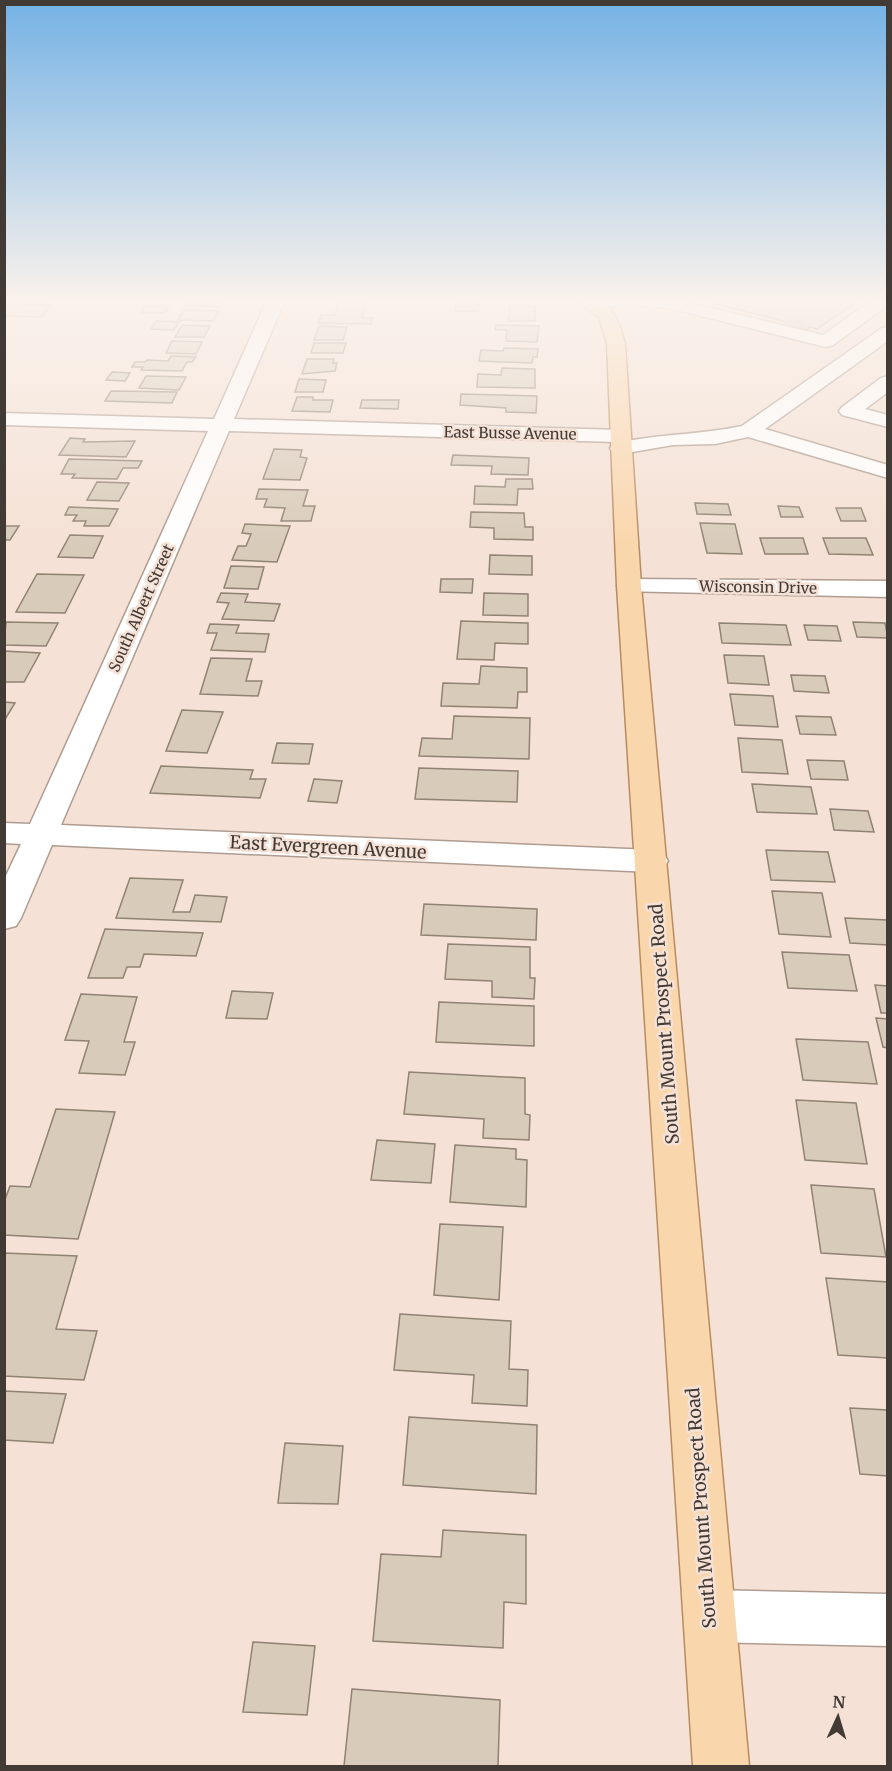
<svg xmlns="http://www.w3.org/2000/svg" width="892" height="1771" font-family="Merriweather,serif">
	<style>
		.building { fill: #d8cbba; stroke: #908373; stroke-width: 1.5 }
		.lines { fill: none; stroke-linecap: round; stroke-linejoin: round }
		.minor-tunnel { stroke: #d1c0b5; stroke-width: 20; stroke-dasharray: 20 10; stroke-linecap: butt }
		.minor-casing { stroke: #af9c91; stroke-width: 3 }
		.major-casing { stroke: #b78d5f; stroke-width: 3 }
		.minor { fill: #fff; fill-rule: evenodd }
		.major { fill: #fad6ac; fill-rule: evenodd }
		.labels { text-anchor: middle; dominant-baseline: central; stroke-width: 5; stroke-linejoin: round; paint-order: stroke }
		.far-street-label { font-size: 15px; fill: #423a35; stroke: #f5e1d5 }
		.street-label { font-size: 18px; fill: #423a35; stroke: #f5e1d5 }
	</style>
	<rect width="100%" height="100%" fill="#f5e1d5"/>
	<g class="building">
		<polygon points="4,298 52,298 49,302 4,301"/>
		<polygon points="184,298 226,298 221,307 191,306 194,302 182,302"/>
		<polygon points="723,298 841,298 858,301 817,329 810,327 804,332 780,326 787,322 712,303"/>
		<polygon points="339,300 367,301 362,318 373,318 371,324 318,323 321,315 335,315"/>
		<polygon points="456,302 479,302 478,311 455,311"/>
		<polygon points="4,304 51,305 42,317 4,316"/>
		<polygon points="510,305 535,306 535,321 509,321"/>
		<polygon points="145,306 169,306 165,313 141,313"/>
		<polygon points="184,310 219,311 213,321 178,320"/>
		<polygon points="156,321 179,322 174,330 151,329"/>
		<polygon points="182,325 210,326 204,337 175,337"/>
		<polygon points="496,325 539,326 537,342 506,341 507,330 495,330"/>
		<polygon points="319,326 347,327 343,340 314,340"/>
		<polygon points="172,341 202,342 196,354 166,353"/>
		<polygon points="314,343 346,343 343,353 311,353"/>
		<polygon points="504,348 538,349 537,357 533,357 532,363 479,361 481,350 503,351"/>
		<polygon points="171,356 196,357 192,362 187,362 182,371 141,370 143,367 132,367 135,362 145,362 147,360 168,361"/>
		<polygon points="307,359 334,359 333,363 337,363 335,371 302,374"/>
		<polygon points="502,368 535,369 535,388 477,387 478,374 501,375"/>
		<polygon points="112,372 130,373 125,381 106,380"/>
		<polygon points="146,376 186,377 179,390 139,388"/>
		<polygon points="299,379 326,380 323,392 295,392"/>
		<polygon points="111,391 177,392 172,403 105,401"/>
		<polygon points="461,394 537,396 536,413 506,412 506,408 460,405"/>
		<polygon points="297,397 313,397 313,400 333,400 330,412 292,411"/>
		<polygon points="362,400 399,400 398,409 360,408"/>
		<polygon points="70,438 85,439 83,442 135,441 126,457 59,455"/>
		<polygon points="274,449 302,450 300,457 307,458 300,480 263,479"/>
		<polygon points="453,455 529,458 528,475 491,474 492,466 451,465"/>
		<polygon points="69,459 142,461 138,468 123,468 117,479 72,478 75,474 61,474"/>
		<polygon points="506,479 532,479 533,489 518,489 517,505 474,504 475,486 505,487"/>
		<polygon points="97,482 129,483 119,501 87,500"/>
		<polygon points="259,489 308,490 303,506 315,506 311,521 281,521 285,508 264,507 267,499 256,499"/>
		<polygon points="695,503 728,504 731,515 697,514"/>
		<polygon points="778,506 799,507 803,517 781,517"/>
		<polygon points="69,507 118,509 109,526 84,526 86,521 73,521 77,515 65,515"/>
		<polygon points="836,508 861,508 866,521 841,521"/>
		<polygon points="471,512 524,513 525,527 533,527 533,540 494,539 494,528 470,527"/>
		<polygon points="700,523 735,524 742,554 707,553"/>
		<polygon points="245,524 290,526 277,562 232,560 238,546 246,546 251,534 242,533"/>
		<polygon points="4,526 19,526 10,540 4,540"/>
		<polygon points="70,535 103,536 93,558 58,557"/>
		<polygon points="760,538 803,538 808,554 765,554"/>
		<polygon points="823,538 866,538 873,555 829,554"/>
		<polygon points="490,555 532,556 532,575 489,574"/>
		<polygon points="231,566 264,567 258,589 224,588"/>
		<polygon points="37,574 84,575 65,613 16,612"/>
		<polygon points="441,579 473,579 472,593 440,592"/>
		<polygon points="221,593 248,594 245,602 280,604 274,621 222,619 229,603 217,602"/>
		<polygon points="484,593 528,594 528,616 483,615"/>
		<polygon points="461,621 528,623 528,644 495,643 494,660 457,659"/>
		<polygon points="6,622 58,623 46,646 4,645"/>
		<polygon points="853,622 885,623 888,638 857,637"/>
		<polygon points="719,623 786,625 791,645 722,643"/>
		<polygon points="210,624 239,625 236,633 269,634 265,652 211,650 217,633 207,633"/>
		<polygon points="804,625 837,626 841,641 808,640"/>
		<polygon points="4,651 40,653 24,682 4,682"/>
		<polygon points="724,655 764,656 769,685 728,683"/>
		<polygon points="211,658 252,659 246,681 262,681 258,696 200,694"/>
		<polygon points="481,666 527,668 527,692 518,692 517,708 441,706 443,683 479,684"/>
		<polygon points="791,675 825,676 829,693 794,691"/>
		<polygon points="730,694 773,696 778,727 735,725"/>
		<polygon points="4,702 15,703 4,721"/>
		<polygon points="182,710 223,712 207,753 166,751"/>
		<polygon points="454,716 530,718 529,759 419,756 422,738 452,739"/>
		<polygon points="796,716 831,717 836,735 800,734"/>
		<polygon points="738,738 782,740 788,774 742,772"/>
		<polygon points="277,743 313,744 309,764 272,763"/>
		<polygon points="807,760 844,761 848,780 811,779"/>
		<polygon points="161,766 253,770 250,779 266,779 260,798 150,793"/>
		<polygon points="419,768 518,771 517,802 415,799"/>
		<polygon points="314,779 342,781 337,803 308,801"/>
		<polygon points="752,784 811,787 817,814 757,812"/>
		<polygon points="830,809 868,811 874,832 834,830"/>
		<polygon points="766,850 828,852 835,882 771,880"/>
		<polygon points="130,878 183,880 173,912 190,912 195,895 227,897 221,922 116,918"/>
		<polygon points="772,891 822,893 831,937 779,934"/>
		<polygon points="424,904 537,909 536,940 421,935"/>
		<polygon points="845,918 887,920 888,945 850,943"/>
		<polygon points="105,929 203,933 196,956 144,954 140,967 127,967 123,978 88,978"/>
		<polygon points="448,944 530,947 530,978 535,978 534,999 492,997 492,981 445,979"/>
		<polygon points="782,952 849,955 857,991 788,988"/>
		<polygon points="875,985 888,986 888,1013 881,1013"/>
		<polygon points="232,991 273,993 267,1019 226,1018"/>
		<polygon points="81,994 137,997 124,1042 135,1042 125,1075 79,1073 89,1041 65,1040"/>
		<polygon points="439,1002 534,1006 534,1046 436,1042"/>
		<polygon points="876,1018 888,1019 888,1048 883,1047"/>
		<polygon points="796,1039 868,1042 877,1084 803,1080"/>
		<polygon points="409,1072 525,1078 525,1114 530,1115 529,1140 483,1138 484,1119 404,1114"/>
		<polygon points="796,1100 856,1103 867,1164 805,1160"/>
		<polygon points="56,1109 115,1112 78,1239 4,1235 4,1202 10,1186 30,1187"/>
		<polygon points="377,1140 435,1144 431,1183 371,1180"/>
		<polygon points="455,1145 516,1149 516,1159 527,1160 526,1207 450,1202"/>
		<polygon points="811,1185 874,1189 886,1257 821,1253"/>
		<polygon points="440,1224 503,1227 499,1300 434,1295"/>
		<polygon points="4,1253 77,1256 56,1329 97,1331 84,1380 4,1376"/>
		<polygon points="826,1278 888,1282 888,1358 838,1355"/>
		<polygon points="400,1314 511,1321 509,1369 528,1370 527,1406 472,1403 474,1375 394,1370"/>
		<polygon points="4,1391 66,1394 53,1443 4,1440"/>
		<polygon points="850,1408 888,1410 888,1476 860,1474"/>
		<polygon points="409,1417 537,1425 536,1494 403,1485"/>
		<polygon points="285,1443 343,1446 338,1504 278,1503"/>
		<polygon points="443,1530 526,1535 526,1604 504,1602 503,1648 373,1641 381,1554 441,1557"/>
		<polygon points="253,1642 315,1646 307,1715 243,1712"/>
		<polygon points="352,1689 500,1700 498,1766 344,1766"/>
	</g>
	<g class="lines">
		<polyline class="minor-tunnel" points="784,324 808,329"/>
		<defs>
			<g id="minor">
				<path d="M268 298H286L234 419 620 430 627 432 630 436 627 441C665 434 704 434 742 426L882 328 888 327V341L765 429 888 465V478L748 437 715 444 673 445 621 454 613 453 610 448 618 442 229 431 61 825 652 850 663 853 668 861 663 869 652 872 52 845 21 918 16 926 4 929V880L21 844 4 843V823L30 824 208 431 4 425V413L214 419Z"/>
				<polygon points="602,298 680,298 681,301 823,335 875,298 888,298 888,305 833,345 826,347 673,309 628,304 594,309 585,304 588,300"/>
				<polygon points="888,376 888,392 865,409 888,415 888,427 842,415 839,411 842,407 881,378"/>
				<polygon points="629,579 888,581 888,597 620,591 617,586 620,581"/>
				<polygon points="710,1590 888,1594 888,1646 710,1642 691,1635 684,1616 691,1597"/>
			</g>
			<path id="major" d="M572 298C607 298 617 310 625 344L641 586 749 1766H693L617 586 607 344 599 317Z"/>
		</defs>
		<use href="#minor" class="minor-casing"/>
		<use href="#major" class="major-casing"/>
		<use href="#minor" class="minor"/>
		<use href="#major" class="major"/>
	</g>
	<linearGradient id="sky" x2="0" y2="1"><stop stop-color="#74b2e5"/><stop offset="0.55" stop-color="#faf2ec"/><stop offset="1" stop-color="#faf2ec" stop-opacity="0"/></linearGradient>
	<rect width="892" height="545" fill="url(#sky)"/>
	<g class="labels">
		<g class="far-street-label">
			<text transform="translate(510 433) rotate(1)">East Busse Avenue</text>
			<text transform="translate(758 587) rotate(1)">Wisconsin Drive</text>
			<text transform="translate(141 608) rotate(-66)">South Albert Street</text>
		</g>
		<g class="street-label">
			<text transform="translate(328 847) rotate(3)">East Evergreen Avenue</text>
			<text transform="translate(664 1024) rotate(-94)">South Mount Prospect Road</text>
			<text transform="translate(701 1508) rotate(-94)">South Mount Prospect Road</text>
		</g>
	</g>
	<rect width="892" height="1771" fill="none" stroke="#423a35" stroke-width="12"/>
	<g transform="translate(838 1717) rotate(4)" stroke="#f5e1d5" stroke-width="4.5" paint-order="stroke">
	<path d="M0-4.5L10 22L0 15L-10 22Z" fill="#423a35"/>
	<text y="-9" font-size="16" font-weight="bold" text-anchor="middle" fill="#423a35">N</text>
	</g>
</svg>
